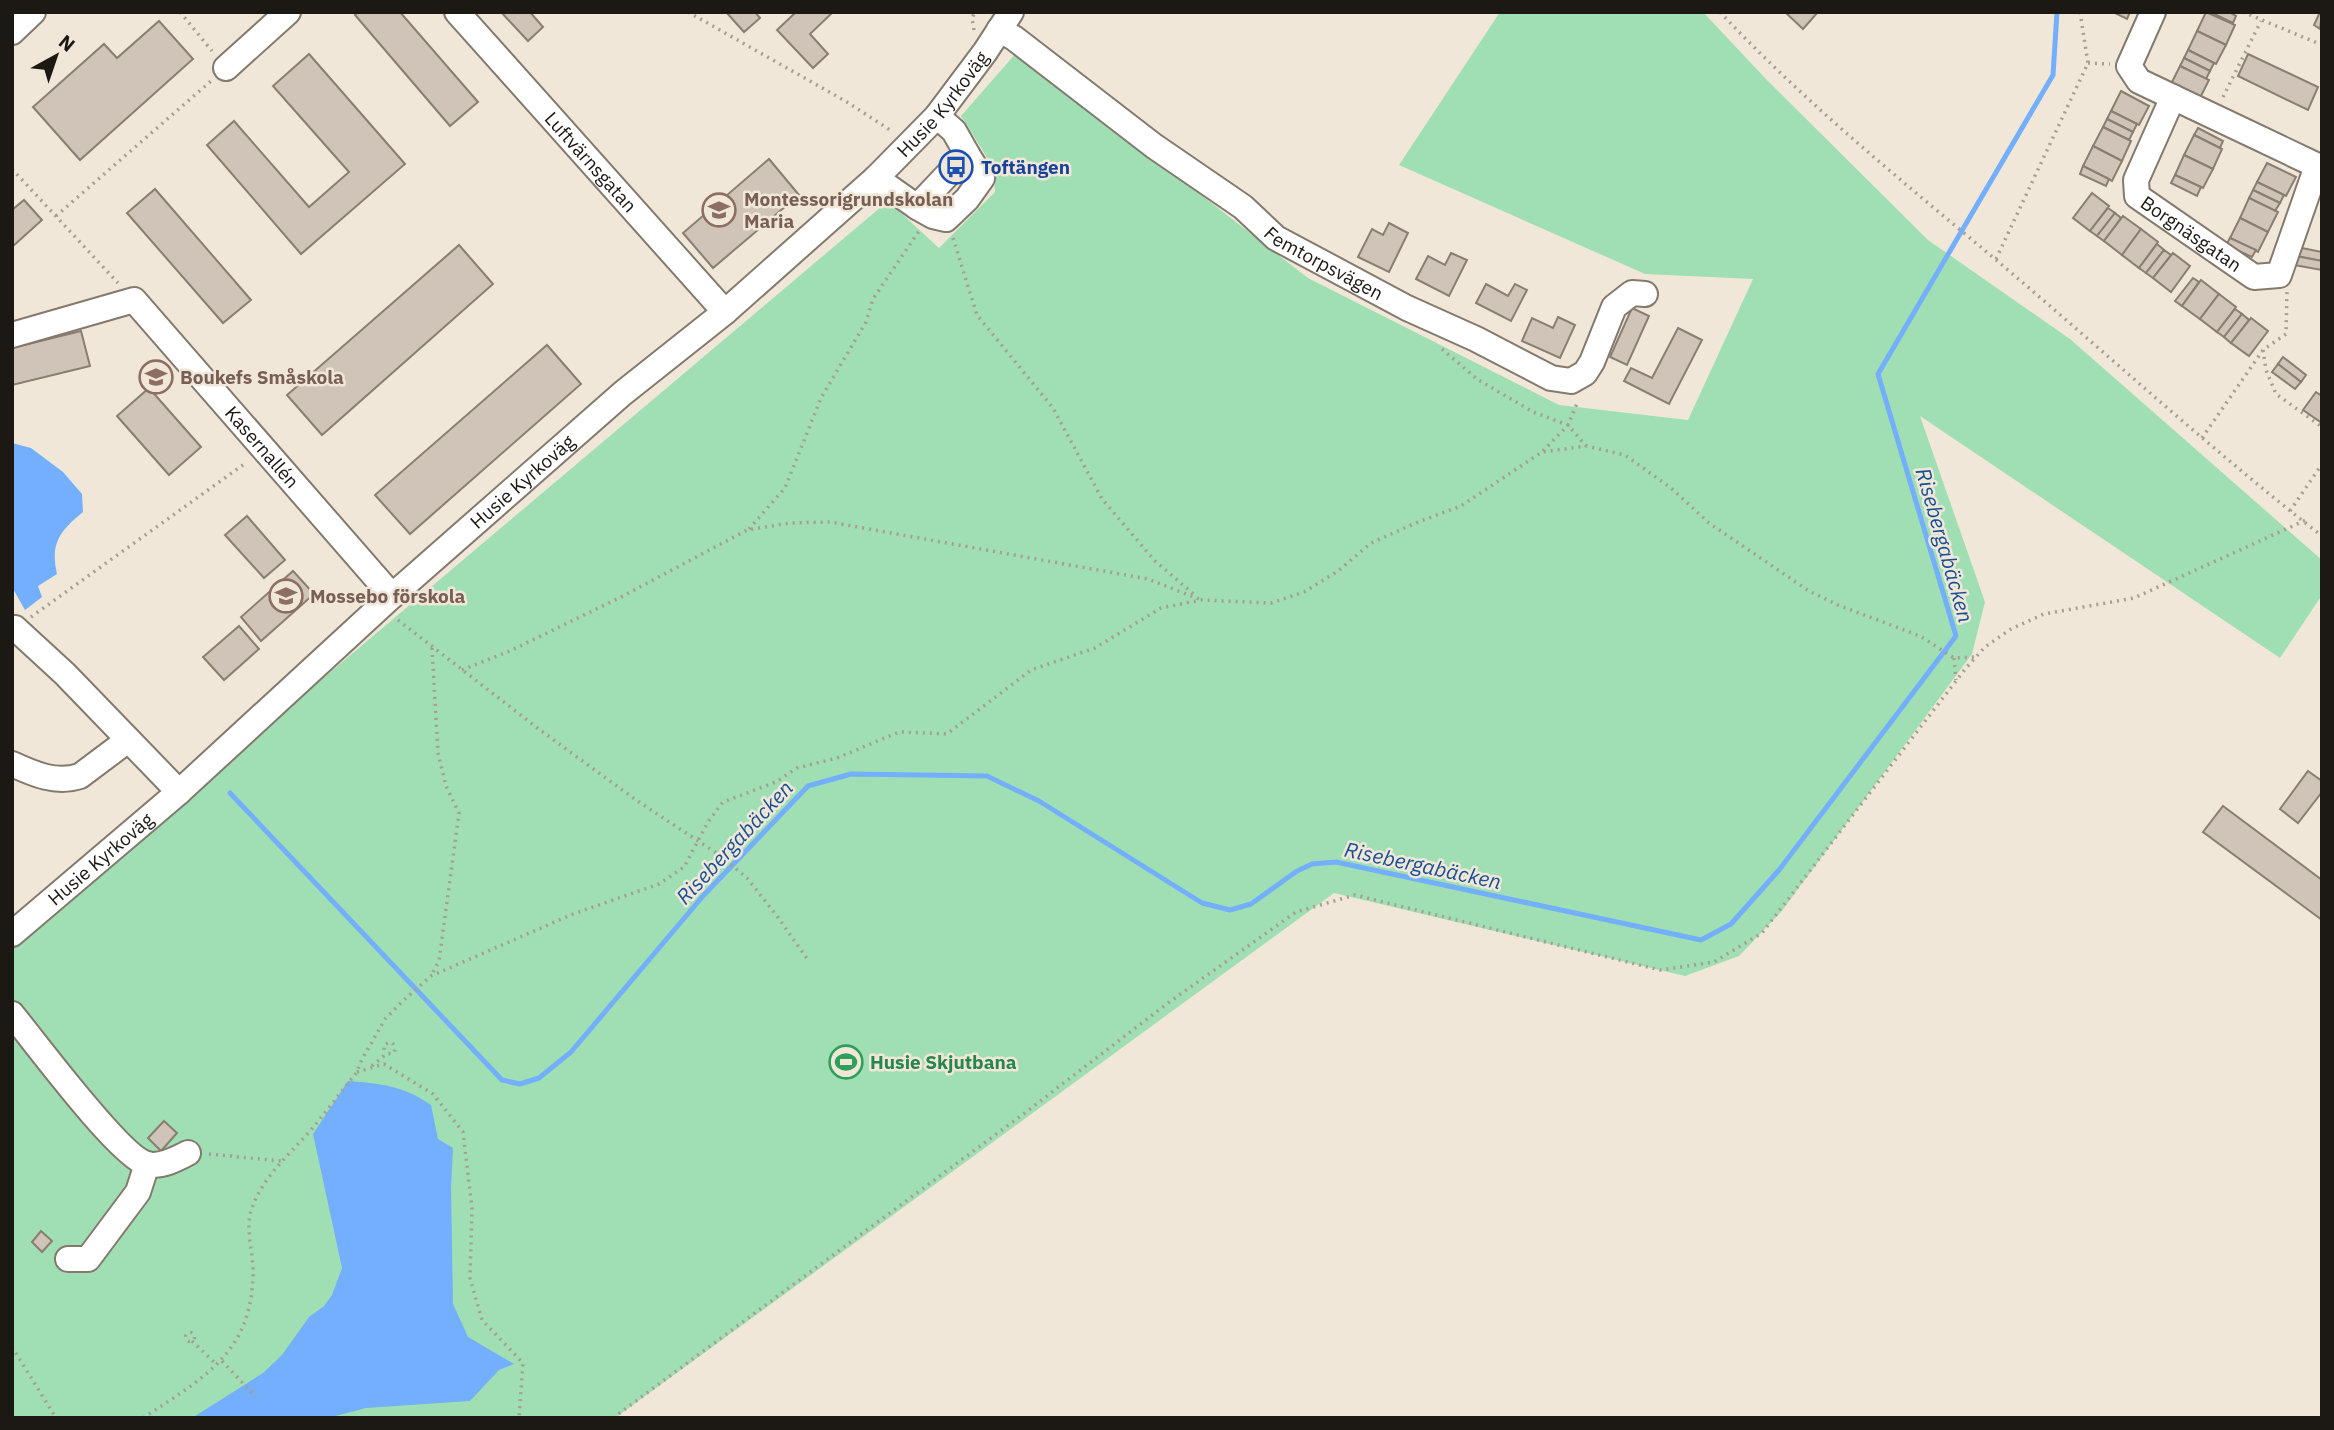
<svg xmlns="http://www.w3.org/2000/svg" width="2334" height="1430" font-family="'IBM Plex Sans',sans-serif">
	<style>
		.green { fill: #a0dfb3 }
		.water { fill: #73affc }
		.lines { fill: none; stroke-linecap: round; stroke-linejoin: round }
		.stream { stroke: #73affc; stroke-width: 5 }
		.building { fill: #cfc4b7; stroke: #897e72; stroke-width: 2 }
		.minor-casing { stroke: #837a6d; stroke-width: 28 }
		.path { stroke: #a69e93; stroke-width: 3.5; stroke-dasharray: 2 5; stroke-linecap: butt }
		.minor { stroke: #fff; stroke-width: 24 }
		.labels { text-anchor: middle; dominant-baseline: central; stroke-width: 5; stroke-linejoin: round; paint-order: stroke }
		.street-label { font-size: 19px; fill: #1c1813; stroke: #f1e7d9 }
		.transit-label { font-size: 19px; font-weight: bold; fill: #164399; stroke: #f1e7d9; text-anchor: start }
		.education-label { font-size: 19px; font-weight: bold; fill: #785e54; stroke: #f1e7d9; text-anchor: start }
		.leisure-label { font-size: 19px; font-weight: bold; fill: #27864d; stroke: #f1e7d9; text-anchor: start }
		.water-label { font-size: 21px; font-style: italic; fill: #155094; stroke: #f1e7d9 }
	</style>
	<rect width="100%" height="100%" fill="#f1e7d9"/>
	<polygon class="green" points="1500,12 1703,12 1765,78 1928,240 2070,339 2322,560 2322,595 2280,658 1920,416 1985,602 1972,654 1781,912 1739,956 1685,976 1334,893 615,1418 12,1418 12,941 888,201 939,248 995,192 993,167 961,116 1017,52 1308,278 1559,405 1688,420 1753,279 1645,274 1399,165"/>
	<g class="water">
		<path d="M12 443 31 448 63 472 82 494 83 512C60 531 50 543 57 574L38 586 42 597 25 610 12 587Z"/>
		<path d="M348 1081C382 1084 402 1085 431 1105L438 1139 453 1148 451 1187 453 1304 468 1337 514 1364 499 1370 470 1401 366 1408 328 1418H192L263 1373 282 1355 309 1317 324 1306 332 1295 342 1268 313 1134Z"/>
	</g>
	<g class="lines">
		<polyline class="stream" points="230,793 502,1080 520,1084 539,1078 571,1052 703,896 808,786 851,774 987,776 1039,801 1202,903 1230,910 1251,904 1297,871 1312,864 1336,862 1701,940 1731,924 1779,870 1956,636 1878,374 2053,75 2057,12"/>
	</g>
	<g class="building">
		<polygon points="358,12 400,12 478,102 450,126 355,15"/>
		<polygon points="501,12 530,12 543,27 528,41"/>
		<polygon points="726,12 755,12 760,18 744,32"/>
		<polygon points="796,12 833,12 810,34 828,54 813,68 777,30"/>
		<polygon points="1785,12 1818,12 1803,29"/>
		<polygon points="2113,12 2130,12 2127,19"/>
		<polygon points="2206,12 2235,25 2226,45 2197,31"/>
		<polygon points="2210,12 2229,12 2236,16 2233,23"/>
		<polygon points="2320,12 2322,12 2320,29 2314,25"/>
		<polygon points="159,21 193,59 80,160 33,107 104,44 117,58"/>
		<polygon points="2197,31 2226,45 2216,64 2188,50"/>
		<polygon points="2188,50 2214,63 2210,71 2184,58"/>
		<polygon points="309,54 405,164 301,254 207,145 234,121 309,207 349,172 273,86"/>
		<polygon points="2248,54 2318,87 2308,110 2238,76"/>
		<polygon points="2184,58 2210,71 2206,79 2180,66"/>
		<polygon points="2180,66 2209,80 2199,100 2170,86"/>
		<polygon points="2121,91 2149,106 2139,125 2111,111"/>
		<polygon points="2111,111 2137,124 2133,132 2107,119"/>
		<polygon points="2107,119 2133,132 2129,140 2103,127"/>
		<polygon points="2103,127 2131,141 2122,161 2093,146"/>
		<polygon points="2198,128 2223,141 2220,148 2194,135"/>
		<polygon points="2194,135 2222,149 2213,169 2184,155"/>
		<polygon points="2093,146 2122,161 2112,181 2083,166"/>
		<polygon points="2184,155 2213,169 2203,188 2175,175"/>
		<polygon points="769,159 799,195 713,268 683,233"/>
		<polygon points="2267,163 2296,177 2286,196 2257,182"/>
		<polygon points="2083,166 2109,179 2106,186 2080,174"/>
		<polygon points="2175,175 2201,187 2197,196 2171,183"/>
		<polygon points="2257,182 2284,195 2280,203 2253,190"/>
		<polygon points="155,189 251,300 223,323 127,213"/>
		<polygon points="2253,190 2280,203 2275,211 2249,198"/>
		<polygon points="2092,193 2109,206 2090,231 2073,218"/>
		<polygon points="2249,198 2278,212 2268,232 2240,218"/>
		<polygon points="24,200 42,220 12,247 12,210"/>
		<polygon points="2108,208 2115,213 2097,236 2090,231"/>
		<polygon points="2115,213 2121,218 2104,241 2097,236"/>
		<polygon points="2123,216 2141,229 2122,255 2104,241"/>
		<polygon points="2240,218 2268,232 2258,252 2230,238"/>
		<polygon points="1389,223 1408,233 1389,272 1358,257 1372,229 1383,235"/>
		<polygon points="2141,229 2158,242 2139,268 2122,255"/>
		<polygon points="2230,238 2256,250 2252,257 2226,245"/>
		<polygon points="2157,244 2164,250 2146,273 2139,268"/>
		<polygon points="459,245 493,284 322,435 287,395"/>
		<polygon points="2297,247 2322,252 2322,261 2296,256"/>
		<polygon points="2164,250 2171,255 2153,278 2146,273"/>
		<polygon points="1451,253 1467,260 1449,296 1416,279 1428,256 1445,265"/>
		<polygon points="2173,253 2190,266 2171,292 2153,278"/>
		<polygon points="2296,256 2322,261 2322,270 2294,265"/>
		<polygon points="2193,278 2199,282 2182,306 2175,301"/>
		<polygon points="2201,280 2219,294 2200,319 2182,306"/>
		<polygon points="1486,284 1508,296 1515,284 1527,290 1511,321 1476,303"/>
		<polygon points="2219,294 2236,307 2217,332 2200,319"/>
		<polygon points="1632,308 1649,316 1627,365 1610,357"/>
		<polygon points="2235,309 2242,314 2224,337 2217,332"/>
		<polygon points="2242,314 2249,320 2231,343 2224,337"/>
		<polygon points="1558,317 1575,325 1560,358 1522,341 1532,318 1553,328"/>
		<polygon points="2251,318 2268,331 2249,356 2231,343"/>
		<polygon points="1678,328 1702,340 1669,404 1624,381 1631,368 1652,378"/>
		<polygon points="81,331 90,366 12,385 12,348"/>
		<polygon points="547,345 581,384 410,534 375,495"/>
		<polygon points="2283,357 2306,375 2301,382 2278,364"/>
		<polygon points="2278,364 2301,382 2295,389 2272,372"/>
		<polygon points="149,388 201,447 169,475 117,416"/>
		<polygon points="2316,392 2322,396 2322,423 2303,410"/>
		<polygon points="247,516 285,560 264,578 225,535"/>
		<polygon points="293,571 314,594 261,641 241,617"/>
		<polygon points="239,626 259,649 224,680 203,657"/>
		<polygon points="2308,771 2322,781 2322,792 2298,823 2280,809"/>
		<polygon points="2223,806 2322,880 2322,920 2203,832"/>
		<polygon points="164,1121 177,1133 161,1151 148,1138"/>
		<polygon points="41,1231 52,1241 42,1252 32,1242"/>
	</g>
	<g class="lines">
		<defs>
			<g id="minor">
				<path id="s1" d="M457 12 725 312"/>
				<polyline points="2153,12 2129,66 2139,81 2322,168"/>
				<path id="s2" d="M999 30 1014 38 1154 146 1243 207 1276 238 1407 308 1476 339 1551 378 1571 381 1585 373 1592 362 1614 307 1632 293 1645 294"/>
				<polyline points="12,32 33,12"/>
				<polyline points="226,68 288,12"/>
				<path id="s3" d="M2173 97 2136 180 2137 196 2254 277 2279 275 2317 166"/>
				<polyline points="876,178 917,207 967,154 954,131 937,116"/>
				<polyline points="917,207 933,216 946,219 967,199 982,178 967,154"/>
				<path id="s4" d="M12 335 134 300 392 596"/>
				<polyline points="12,631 15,628 65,674 179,792"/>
				<path d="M12 764C34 774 56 784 80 776L128 740"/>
				<path id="s5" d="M12 934 179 792 392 596 623 393 725 312 876 178 937 116 985 52 1011 12"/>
				<path d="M12 1014C34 1041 120 1157 147 1164 160 1168 176 1159 188 1153"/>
				<polyline points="68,1259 88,1259 138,1192 147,1164"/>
			</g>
		</defs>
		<use href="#minor" class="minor-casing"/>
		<g class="path">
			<polyline points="180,12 212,51"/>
			<polyline points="688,12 847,102 893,132"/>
			<path d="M1720 12C1804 102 1901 180 1995 259 2104 351 2209 448 2322 536"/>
			<polyline points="2243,12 2322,45"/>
			<polyline points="974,30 972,18 975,12"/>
			<polyline points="2088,63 2110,64"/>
			<polyline points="2223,97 2261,21"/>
			<polyline points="12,169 118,283"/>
			<polyline points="56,216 211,81"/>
			<polyline points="953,238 977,315 1053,408 1102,499 1155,561 1197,597"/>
			<polyline points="1996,259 2088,63 2080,12"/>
			<polyline points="1442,349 1477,379 1533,412 1568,425 1586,446"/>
			<polyline points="2263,350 2266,370 2276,394 2322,427"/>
			<polyline points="2202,438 2263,350 2286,334 2287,292"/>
			<polyline points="1543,451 1568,425 1578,401"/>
			<polyline points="2290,511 2322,464"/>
			<polyline points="749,529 785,488 821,398 866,322 873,299 919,231"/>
			<polyline points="31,617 247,462"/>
			<polyline points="398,620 540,730 636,800 721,856 747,878 777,916 808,960"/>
			<polyline points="432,648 438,753 446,786 459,813 439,961 432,974"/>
			<polyline points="1954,658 1956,680"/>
			<polyline points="462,670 512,650 621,597 747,530 790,523 830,522 1148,579 1199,599"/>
			<polyline points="372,1066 386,1054 394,1053 395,1049 393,1044 390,1042 384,1045 384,1051 386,1054"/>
			<polyline points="357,1072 384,1064 433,1094 463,1132 472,1208 470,1278 482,1320 523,1363 519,1418"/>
			<polyline points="209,1154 281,1161"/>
			<circle cx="190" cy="1337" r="4.5"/>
			<polyline points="192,1341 217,1365"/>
			<polyline points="12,1347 56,1418"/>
			<polyline points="222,1361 256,1397"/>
			<path d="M143 1418C202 1379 252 1353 253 1274 254 1254 245 1231 251 1211 259 1184 282 1161 300 1142 321 1120 338 1095 357 1072L360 1063 385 1019 405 999 431 976 573 914 659 884 684 867 708 822 723 802 776 782 797 768 837 758 899 732 947 734 1031 670 1095 648 1161 608 1201 600 1271 603 1304 592 1338 571 1371 543 1418 522 1461 506 1542 452 1586 446 1625 455 1671 488 1709 523 1809 591 1838 605 1920 636 1954 658 1976 657"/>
			<polyline points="613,1418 1022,1115 1168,1003 1296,912 1355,895 1660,970 1714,962 1762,933 1966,668 1985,647 2011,629 2044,614 2134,598 2306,520"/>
		</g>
		<use href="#minor" class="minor"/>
	</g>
	<defs>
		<symbol id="bus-ring" viewBox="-11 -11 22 22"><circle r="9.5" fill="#f1e7d9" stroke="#1a4fb4" stroke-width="1.5"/><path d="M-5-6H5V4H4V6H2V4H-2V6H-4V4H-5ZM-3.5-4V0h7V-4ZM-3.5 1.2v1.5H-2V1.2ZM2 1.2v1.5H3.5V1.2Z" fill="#1a4fb4"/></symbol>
		<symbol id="school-ring" viewBox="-11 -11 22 22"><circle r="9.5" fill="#f1e7d9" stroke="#8d6e63" stroke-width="1.5"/><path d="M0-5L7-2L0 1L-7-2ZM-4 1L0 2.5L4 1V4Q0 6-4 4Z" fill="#8d6e63"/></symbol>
		<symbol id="stadium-ring" viewBox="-11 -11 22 22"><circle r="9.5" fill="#f1e7d9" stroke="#2e9e5b" stroke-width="1.5"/><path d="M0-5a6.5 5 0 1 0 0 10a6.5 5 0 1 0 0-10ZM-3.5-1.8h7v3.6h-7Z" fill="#2e9e5b"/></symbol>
	</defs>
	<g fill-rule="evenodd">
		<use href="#bus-ring" x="937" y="148" width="38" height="38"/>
		<use href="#school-ring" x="700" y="191" width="38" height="38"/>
		<use href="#school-ring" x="137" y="358" width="38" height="38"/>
		<use href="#school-ring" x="267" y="577" width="38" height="38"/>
		<use href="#stadium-ring" x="827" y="1043" width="38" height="38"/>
	</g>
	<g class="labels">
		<g class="street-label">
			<text stroke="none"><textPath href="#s5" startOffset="1248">Husie Kyrkoväg</textPath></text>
			<text stroke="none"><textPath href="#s1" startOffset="201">Luftvärnsgatan</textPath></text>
			<text stroke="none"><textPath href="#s3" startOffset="173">Borgnäsgatan</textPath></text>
			<text stroke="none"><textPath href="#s2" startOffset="401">Femtorpsvägen</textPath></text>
			<text stroke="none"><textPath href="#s4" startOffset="322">Kasernallén</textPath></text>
			<text stroke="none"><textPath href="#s5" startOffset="682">Husie Kyrkoväg</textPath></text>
			<text stroke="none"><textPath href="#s5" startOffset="116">Husie Kyrkoväg</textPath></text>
		</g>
		<g class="transit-label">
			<text x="981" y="167">Toftängen</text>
		</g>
		<g class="education-label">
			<text x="744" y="199">Montessorigrundskolan<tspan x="744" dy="22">Maria</tspan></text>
			<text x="180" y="377">Boukefs Småskola</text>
			<text x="310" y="596">Mossebo förskola</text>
		</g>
		<g class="leisure-label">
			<text x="870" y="1062">Husie Skjutbana</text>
		</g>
		<g class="water-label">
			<text transform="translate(1945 545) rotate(74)">Risebergabäcken</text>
			<text transform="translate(734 842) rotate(-47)">Risebergabäcken</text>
			<text transform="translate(1423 865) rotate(12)">Risebergabäcken</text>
		</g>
	</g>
	<rect width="2334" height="1430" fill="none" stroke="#1c1813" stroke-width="28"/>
	<g transform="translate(56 56) rotate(40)" stroke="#f1e7d9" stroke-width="5" paint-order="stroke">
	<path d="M0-5L12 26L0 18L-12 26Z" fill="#1c1813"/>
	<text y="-10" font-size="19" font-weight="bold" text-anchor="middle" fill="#1c1813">N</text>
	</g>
</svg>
